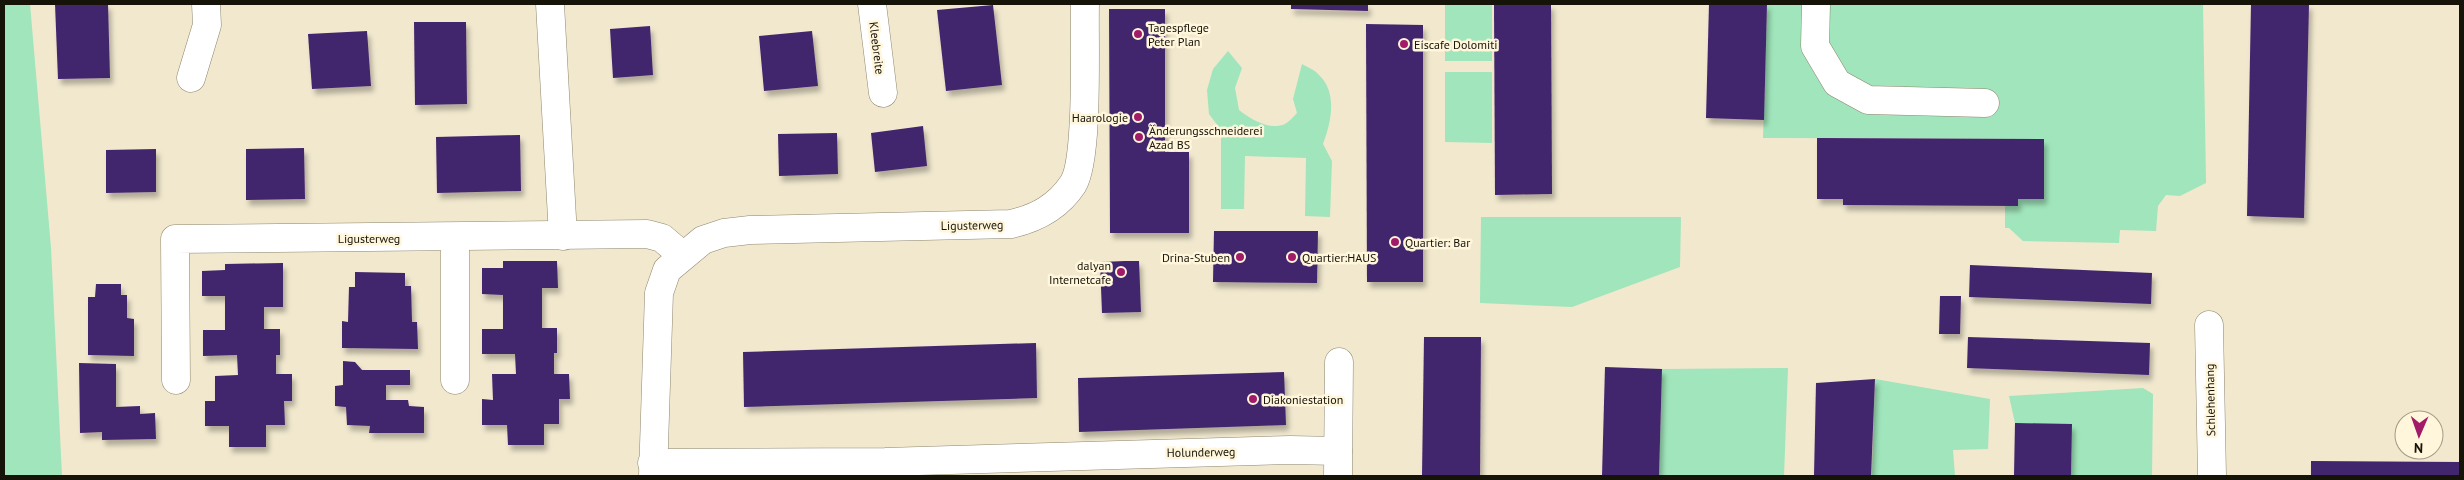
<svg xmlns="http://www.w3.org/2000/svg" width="2464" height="480" font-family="'PT Sans',sans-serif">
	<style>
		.green { fill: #a0e5bb }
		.building { fill: #43256d; filter: url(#shadow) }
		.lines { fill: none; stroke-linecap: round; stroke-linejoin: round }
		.minor-casing { stroke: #8e866e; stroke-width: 29 }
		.minor { stroke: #fff; stroke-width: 28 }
		.poi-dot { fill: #a21b68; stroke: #fff6db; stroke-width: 2 }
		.labels { text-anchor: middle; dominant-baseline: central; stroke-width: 5; stroke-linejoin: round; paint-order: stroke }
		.poi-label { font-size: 12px; fill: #161309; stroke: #fff6db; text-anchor: start }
		.street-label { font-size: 12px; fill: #161309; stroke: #fff6db }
	</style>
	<defs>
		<filter id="shadow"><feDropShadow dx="3" dy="5.5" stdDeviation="2.5" flood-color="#0004"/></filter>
	</defs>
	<rect width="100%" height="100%" fill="#f1e8ce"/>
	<g class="green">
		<polygon points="4,4 30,4 51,248 62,476 4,476"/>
		<rect x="1445" y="4" width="47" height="57"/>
		<path d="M1767 4H1804C1805 32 1801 59 1821 82L1886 90 1848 80 1829 46 1827 4H2203L2206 183 2180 196 2166 195 2158 206 2156 231 2120 230 2119 243 2023 241 2009 228H2005V206H2018V199H2044V139L1763 138Z"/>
		<path d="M1228 51 1242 68 1235 88 1239 110C1250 119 1270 131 1285 124 1289 122 1294 116 1297 113L1293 99 1302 64C1307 67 1315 70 1319 75 1338 93 1331 123 1323 144L1332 161 1330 217 1305 216 1306 158 1245 156 1244 209H1221V130L1209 114 1207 90 1213 69Z"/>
		<polygon points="1445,72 1492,72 1492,143 1445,142"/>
		<polygon points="1481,217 1681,217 1680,267 1572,307 1480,303"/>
		<polygon points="1788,368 1784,476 1659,476 1662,369"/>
		<polygon points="1875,379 1990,399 1988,449 1953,450 1955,476 1872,476"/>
		<polygon points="2143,388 2153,394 2152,476 2071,476 2072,425 2015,423 2009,396"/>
	</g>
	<g class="building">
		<polygon points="55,4 108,4 110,78 58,79"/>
		<polygon points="1291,4 1368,4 1368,11 1291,9"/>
		<polygon points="1494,4 1551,4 1552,194 1495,195"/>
		<polygon points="1709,4 1767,4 1764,120 1706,118"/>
		<polygon points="2251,4 2309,4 2304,218 2247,216"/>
		<polygon points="993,5 1002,85 946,91 937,10"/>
		<polygon points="1109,9 1165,9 1165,152 1189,152 1189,233 1110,233"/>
		<polygon points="414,22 466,22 467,104 415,105"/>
		<polygon points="1366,24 1423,25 1423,282 1367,282"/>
		<polygon points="650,26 653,75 613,78 610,29"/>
		<polygon points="367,31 371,86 312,89 308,34"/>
		<polygon points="812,31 818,86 764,91 759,36"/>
		<polygon points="923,126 927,166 875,172 871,133"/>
		<polygon points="837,133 838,174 779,176 778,134"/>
		<polygon points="520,135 521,191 437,193 436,137"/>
		<polygon points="1817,138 2044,139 2044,199 2018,199 2018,206 1843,205 1843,199 1817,199"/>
		<polygon points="304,148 305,199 246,200 246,149"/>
		<polygon points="156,149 156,192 106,193 106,150"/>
		<polygon points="1214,231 1318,231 1317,283 1213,282"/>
		<polygon points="503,261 557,261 558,288 542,288 542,328 557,328 557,353 554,353 554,374 569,374 570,399 559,399 559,424 544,424 544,445 508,445 507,425 482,425 482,399 493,400 492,374 516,374 515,354 482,354 482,329 503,329 503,295 482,294 482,268 503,268"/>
		<polygon points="1125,261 1139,261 1141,312 1102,313 1100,262"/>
		<polygon points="283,263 283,307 264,307 264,329 280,329 280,355 276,355 276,374 292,374 292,401 284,401 285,425 266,425 266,447 229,447 229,426 205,426 205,401 215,401 215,376 238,375 237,355 203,356 203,330 225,330 225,296 202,296 202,271 225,270 225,264"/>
		<polygon points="1970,265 2152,273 2151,304 1969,297"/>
		<polygon points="355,272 405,273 405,286 411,286 412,322 417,322 418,349 342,348 342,321 348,322 349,287 355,287"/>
		<polygon points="96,284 121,284 121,295 127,295 127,318 134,319 134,356 88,355 88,297 95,297"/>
		<polygon points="1940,296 1961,296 1960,334 1939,334"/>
		<polygon points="1424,337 1481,337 1480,476 1422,476"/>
		<polygon points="1968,337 2150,343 2149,375 1967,368"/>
		<polygon points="1036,343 1037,398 744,407 743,352"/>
		<polygon points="343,361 355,362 362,370 410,370 410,385 386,385 386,400 408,400 409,406 424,407 424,433 369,433 370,426 347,425 346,407 335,406 335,386 343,385"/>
		<polygon points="79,363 116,364 116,407 140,406 140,414 155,413 156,439 102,440 102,432 80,433"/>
		<polygon points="1605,367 1662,369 1659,476 1602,476"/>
		<polygon points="1284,372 1286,425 1079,432 1078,378"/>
		<polygon points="1875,379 1871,476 1814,476 1816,383"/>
		<polygon points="2015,423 2072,424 2071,476 2014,476"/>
		<polygon points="2311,461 2460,462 2460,476 2311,476"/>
	</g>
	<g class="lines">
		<defs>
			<g id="minor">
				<polyline points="550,4 563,236"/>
				<polyline points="872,4 883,93"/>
				<polyline points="1816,4 1815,46 1837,83 1868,100 1985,103"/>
				<polyline points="191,78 207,25 206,4"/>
				<polyline points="2209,325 2212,476"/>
				<polyline points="176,380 175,239 647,234 662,238 682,255"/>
				<polyline points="455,380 455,238"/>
				<polyline points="652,463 885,462 1290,450 1338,451"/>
				<path d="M653 476 659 293 667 270 703 240 724 233 750 230 1011 224C1037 218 1058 207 1073 184 1089 159 1084 39 1085 4"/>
				<polyline points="1338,476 1339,362"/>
			</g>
		</defs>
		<use href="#minor" class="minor-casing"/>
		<use href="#minor" class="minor"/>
	</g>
	<g class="poi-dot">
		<circle cx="1138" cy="34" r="5"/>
		<circle cx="1404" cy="44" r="5"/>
		<circle cx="1138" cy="117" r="5"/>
		<circle cx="1139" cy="137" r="5"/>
		<circle cx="1395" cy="242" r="5"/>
		<circle cx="1240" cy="257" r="5"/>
		<circle cx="1292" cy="257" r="5"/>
		<circle cx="1121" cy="272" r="5"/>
		<circle cx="1253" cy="399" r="5"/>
	</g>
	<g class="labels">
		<g class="poi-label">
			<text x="1148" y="27">Tagespflege<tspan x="1148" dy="14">Peter Plan</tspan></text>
			<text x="1414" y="44">Eiscafe Dolomiti</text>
			<text x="1128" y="117" text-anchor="end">Haarologie</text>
			<text x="1149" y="130">Änderungsschneiderei<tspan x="1149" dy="14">Azad BS</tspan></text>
			<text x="1405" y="242">Quartier: Bar</text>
			<text x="1230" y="257" text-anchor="end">Drina-Stuben</text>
			<text x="1302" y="257">Quartier:HAUS</text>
			<text x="1111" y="265" text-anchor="end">dalyan<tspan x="1111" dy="14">Internetcafe</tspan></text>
			<text x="1263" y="399">Diakoniestation</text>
		</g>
		<g class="street-label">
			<text transform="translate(877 48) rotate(83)">Kleebreite</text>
			<text transform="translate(972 225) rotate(-1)">Ligusterweg</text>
			<text x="369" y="238">Ligusterweg</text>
			<text transform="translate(2210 400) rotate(-91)">Schlehenhang</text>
			<text transform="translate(1201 452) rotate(-1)">Holunderweg</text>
		</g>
	</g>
	<rect width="2464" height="480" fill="none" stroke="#161309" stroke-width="10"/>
	<g transform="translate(2419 435) rotate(182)"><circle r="24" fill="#fff6db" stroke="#a29b87"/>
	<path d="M0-4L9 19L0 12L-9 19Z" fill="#a21b68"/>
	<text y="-8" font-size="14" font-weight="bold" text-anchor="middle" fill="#161309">N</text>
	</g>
</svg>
